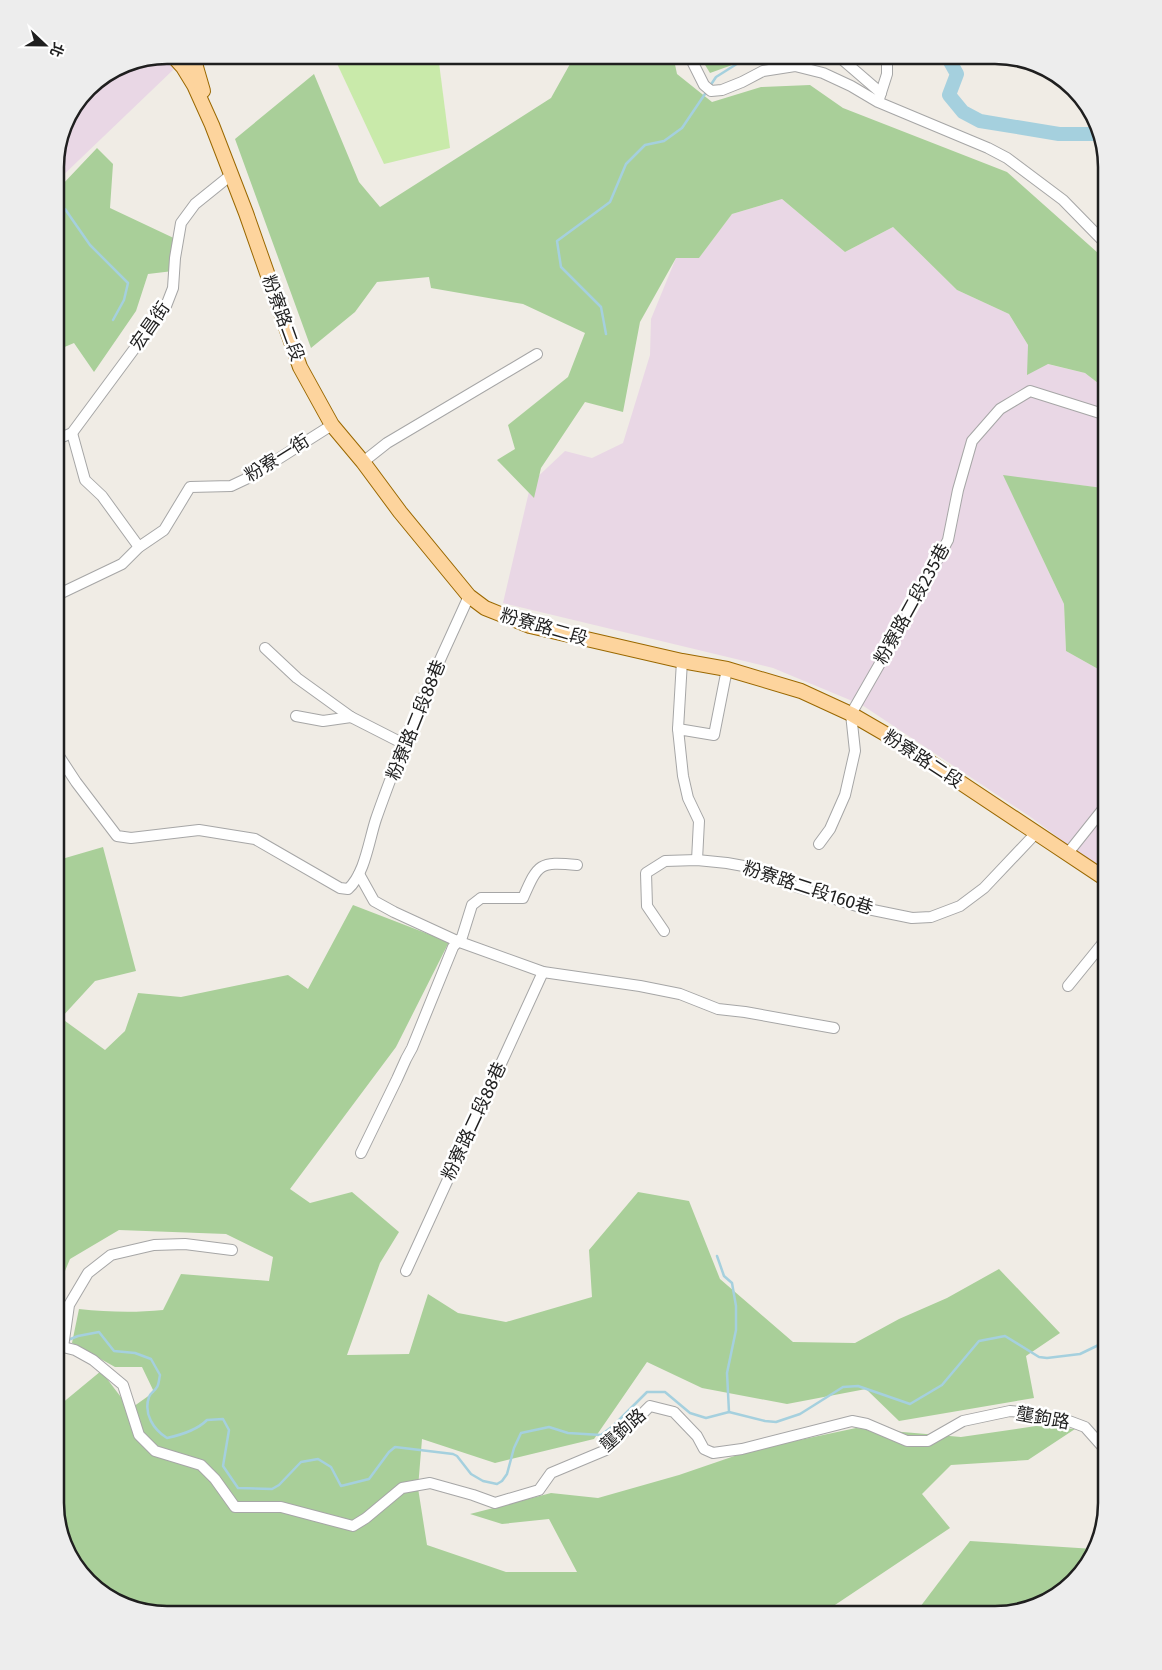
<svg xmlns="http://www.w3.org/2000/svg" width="1162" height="1670" font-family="'Fira Sans','Noto Sans TC',sans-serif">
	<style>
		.industrial { fill: #e9d7e5 }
		.grass { fill: #c9eaaa }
		.forest { fill: #a9cf99 }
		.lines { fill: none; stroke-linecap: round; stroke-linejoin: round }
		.stream { stroke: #a5d0de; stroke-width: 2.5 }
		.river { stroke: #a5d0de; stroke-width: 14 }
		.minor-casing { stroke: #a6a6a6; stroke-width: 12 }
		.major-casing { stroke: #9a6800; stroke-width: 16 }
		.minor { stroke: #fff; stroke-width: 10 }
		.major { stroke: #fdd49d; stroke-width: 14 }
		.labels { text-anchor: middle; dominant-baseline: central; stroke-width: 5; stroke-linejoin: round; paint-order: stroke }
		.street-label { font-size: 18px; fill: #1f1f1f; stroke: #fff }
		.rim { fill: none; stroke: #1f1f1f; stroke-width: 2.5 }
	</style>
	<rect width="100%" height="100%" fill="#f0ece5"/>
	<g class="industrial">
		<polygon points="161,56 174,69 55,183 55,160 64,124 88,88 125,63"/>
		<polygon points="782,199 845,252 893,227 957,290 1009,314 1028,345 1047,364 1085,373 1107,390 1107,492 1103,488 1004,476 1064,604 1066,651 1107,674 1107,874 1032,818 862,705 773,668 503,603 531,483 565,451 592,458 623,443 650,355 651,319 676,258 699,258 732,214"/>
	</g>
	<polygon class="grass" points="333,55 438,55 450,148 384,164"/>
	<g class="forest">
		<polygon points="575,55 673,55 677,74 712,102 761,87 810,85 843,108 1007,172 1107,261 1107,390 1085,373 1048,364 1027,375 1028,345 1009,314 957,290 893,227 845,252 782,199 732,214 699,258 676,258 640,322 623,412 585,402 541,468 534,498 497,460 515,449 508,425 568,377 585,333 523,304 431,288 429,277 377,282 355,312 311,348 235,139 314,74 359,182 380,207 551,98"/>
		<polygon points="699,55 817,55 823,62 746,60 710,73"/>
		<polygon points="97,148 113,164 110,208 180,241 173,271 148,274 136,311 94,372 74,343 55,351 55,186 61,186"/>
		<polygon points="1003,475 1103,488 1107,492 1107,674 1066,651 1064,604"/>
		<path d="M103 847 136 971 95 981 61 1018 105 1050 125 1031 138 993 181 997 288 975 308 989 353 905 449 942 396 1047 290 1189 310 1203 352 1192 399 1232 380 1263 347 1355 409 1354 428 1294 458 1313 506 1322 592 1297 589 1250 638 1192 689 1201 720 1279 793 1342 855 1343 899 1319 947 1298 999 1269 1060 1333 1026 1356 1034 1398 899 1421 866 1389 787 1404 702 1388 647 1362 594 1439 495 1463 422 1439 418 1488 427 1545 506 1572H577L549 1519 502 1524 470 1514 551 1493 598 1498 679 1475 752 1450 856 1428 961 1437 1036 1426 1075 1429 1028 1460 951 1465 922 1494 950 1528 820 1615H160L105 1596 70 1559 55 1503V1409L101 1371 130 1409 154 1392 142 1367H115L72 1343 79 1309C107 1312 134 1313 163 1310L181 1274 269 1281 273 1257 226 1234 119 1230 70 1259 55 1295V943L59 935 55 924V861Z"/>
		<polygon points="970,1541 1094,1549 1092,1559 1051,1600 995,1615 914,1615"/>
	</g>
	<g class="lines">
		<g class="stream">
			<polyline points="710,86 716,77 751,55"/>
			<polyline points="55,212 65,209 90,245 128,283 124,300 113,320"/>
			<polyline points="606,334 601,307 561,267 557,241 610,202 626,164 645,145 664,141 682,128 707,91"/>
			<polyline points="717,1256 724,1276 732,1283 736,1306 736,1330 727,1373 729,1412"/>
			<path d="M68 1340 78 1336 99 1332 114 1351 135 1353 151 1359 160 1375C159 1379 159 1384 157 1387 155 1391 150 1393 149 1397 143 1414 154 1430 167 1438 181 1435 197 1430 207 1420L223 1419 229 1430 223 1466 238 1488 272 1489 279 1485 301 1462 318 1459 331 1467 341 1486 369 1479 389 1452 395 1447 453 1454 457 1456 471 1474 483 1481 497 1484 502 1481 507 1474 514 1448 521 1433 549 1427 568 1433 601 1435 613 1426 647 1392H665L690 1413 706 1418 729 1412 765 1421 776 1422 800 1414 843 1387 858 1386 910 1404 942 1385 979 1341 1005 1336 1039 1357 1047 1358 1080 1354 1107 1341"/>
		</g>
		<polyline class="river" points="948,55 948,58 957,74 949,95 963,112 980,121 1059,134 1098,134"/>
		<defs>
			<g id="minor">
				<polyline points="689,55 704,85 711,91 722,90 742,82 763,71 795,66 823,73 851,86 878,102 988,148 1007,158 1063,200 1107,245"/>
				<polyline points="837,55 881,93"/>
				<polyline points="879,99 887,74 887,55"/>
				<polyline points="72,433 85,480 102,496 139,547"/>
				<polyline points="55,440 72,433 166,306 173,288 175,258 181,223 195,204 231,175"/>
				<polyline points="363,462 387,443 537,354"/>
				<polyline points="55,596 122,564 139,547 164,530 190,487 231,486 248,478 332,425"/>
				<polyline points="265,648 297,678 351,717 404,744"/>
				<polyline points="296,716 323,721 351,717"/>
				<polyline points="678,729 682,661"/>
				<path d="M55 750 76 782 117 836 131 838 199 830 255 839 340 888 348 889C365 874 369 840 376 819 385 793 395 768 404 743 424 693 447 645 469 596"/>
				<polyline points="819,844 830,829 845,795 855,751 851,714 906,618 948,540 958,490 972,441 1000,409 1030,391 1103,414 1107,418"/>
				<polyline points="1068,853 1107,804"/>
				<polyline points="697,860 699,821 688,798 683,776 678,729 714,735 727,669"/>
				<polyline points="359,874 374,901 394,912 457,941 543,972 640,986 680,994 718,1009 745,1012 834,1028"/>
				<polyline points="664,931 647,906 646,873 665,861 697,860 727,863 760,869 779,881 863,908 912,918 931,917 960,906 984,888 1037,832"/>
				<polyline points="1068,986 1107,938"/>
				<path d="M361 1153 397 1079 406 1059 412 1048 453 947 462 937 472 905 481 898H523C538 864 539 861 577 865"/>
				<polyline points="406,1271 543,972"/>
				<polyline points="63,1347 69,1305 88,1273 111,1255 154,1245 185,1244 232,1250"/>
				<polyline points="55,1350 63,1347 75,1350 93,1360 123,1385 139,1435 155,1451 201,1465 215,1479 235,1507 281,1507 353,1526 366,1518 402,1488 430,1483 473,1495 495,1503 539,1490 551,1473 606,1450 650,1406 674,1412 697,1436 704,1449 713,1453 742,1449 852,1421 867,1424 907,1441 928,1441 963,1421 1010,1411 1030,1413 1036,1418 1069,1421 1085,1427 1101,1445 1107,1443"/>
			</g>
			<g id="major">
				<polyline points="172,55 183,67 194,85 212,125 246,213 300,367 332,425 363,462 400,512 469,596 485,608 530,626 682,661 727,669 801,691 851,714 901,743 1107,880"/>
				<polyline points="189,55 194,60 203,91"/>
			</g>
		</defs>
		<use href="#minor" class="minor-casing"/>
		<use href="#major" class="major-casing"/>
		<use href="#minor" class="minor"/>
		<use href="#major" class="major"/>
	</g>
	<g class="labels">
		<g class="street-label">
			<text transform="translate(283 318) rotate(70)">粉寮路二段</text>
			<text transform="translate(150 326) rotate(-55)">宏昌街</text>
			<text transform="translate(277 458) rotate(-32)">粉寮一街</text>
			<text transform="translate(912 604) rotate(-61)">粉寮路二段235巷</text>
			<text transform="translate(544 627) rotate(16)">粉寮路二段</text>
			<text transform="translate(416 720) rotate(-68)">粉寮路二段88巷</text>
			<text transform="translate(923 759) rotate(33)">粉寮路二段</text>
			<text transform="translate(808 888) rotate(18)">粉寮路二段160巷</text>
			<text transform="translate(474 1121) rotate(-65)">粉寮路二段88巷</text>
			<text transform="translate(1043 1418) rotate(10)">壟鉤路</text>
			<text transform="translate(623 1430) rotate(-42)">壟鉤路</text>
		</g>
	</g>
	<path d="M0 0H1162V1670H0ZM167 64H995A103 103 0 0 1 1098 167V1503A103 103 0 0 1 995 1606H167A103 103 0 0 1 64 1503V167A103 103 0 0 1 167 64Z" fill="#ededed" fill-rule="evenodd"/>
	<path class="rim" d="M167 64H995A103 103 0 0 1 1098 167V1503A103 103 0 0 1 995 1606H167A103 103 0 0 1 64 1503V167A103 103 0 0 1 167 64Z"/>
	<g transform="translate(45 45) rotate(112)" stroke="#ffffff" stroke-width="4" paint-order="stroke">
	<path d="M0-4L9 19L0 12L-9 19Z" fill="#1f1f1f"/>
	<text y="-8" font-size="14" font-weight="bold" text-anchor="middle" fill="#1f1f1f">北</text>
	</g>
</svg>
